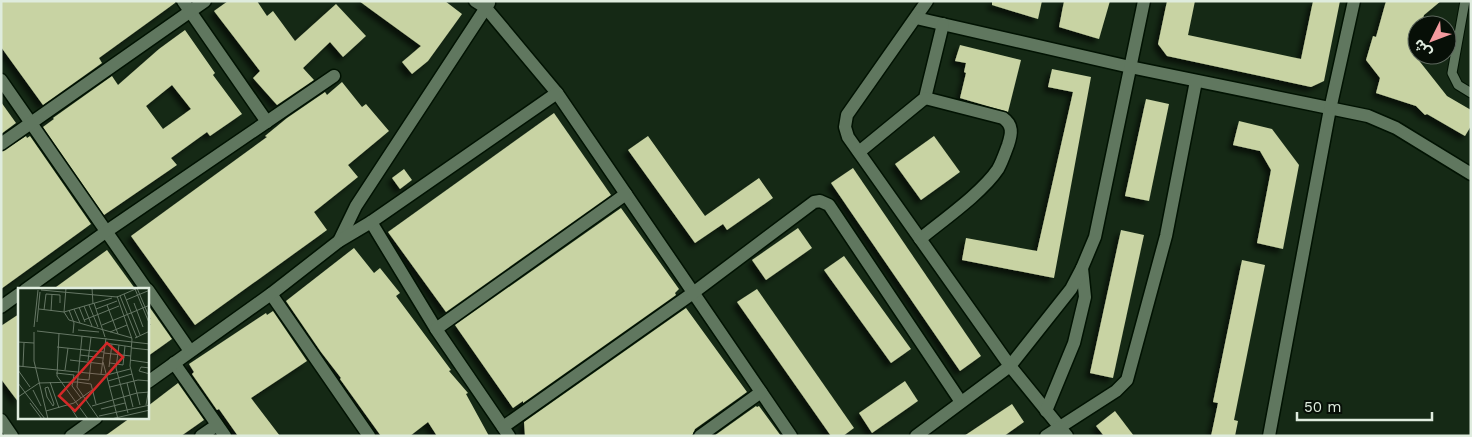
<svg xmlns="http://www.w3.org/2000/svg" width="1472" height="437" font-family="'Work Sans','Noto Sans Arabic',sans-serif">
	<style>
		.building { fill: #c8d3a3; fill-rule: evenodd; filter: url(#shadow) }
		.lines { fill: none; stroke-linecap: round; stroke-linejoin: round }
		.service-casing { stroke: #011202; stroke-width: 11 }
		.minor-casing { stroke: #011202; stroke-width: 15 }
		.service { stroke: #60775f; stroke-width: 9 }
		.minor { stroke: #60775f; stroke-width: 12 }
		.inset-road { fill: none; stroke: #667765; stroke-width: 1 }
		.view { fill: #d62828; fill-opacity: 0.15; stroke: #d62828; stroke-width: 2.5 }
		.inset-edge { fill: none; stroke: #dfecde; stroke-width: 2.5 }
	</style>
	<defs>
		<filter id="shadow"><feDropShadow dx="-4.5" dy="4.5" stdDeviation="2.5" flood-color="#0009"/></filter>
	</defs>
	<rect width="100%" height="100%" fill="#152915"/>
	<g class="building">
		<polygon points="1,1 175,1 175,3 99,58 102,63 43,105 1,47"/>
		<polygon points="228,1 257,1 267,16 273,11 295,41 336,4 366,36 343,57 330,42 303,68 314,80 277,105 253,78 260,71 214,11"/>
		<polygon points="359,1 445,1 462,14 428,61 412,74 402,62 421,46"/>
		<polygon points="992,1 1042,1 1038,19 992,5"/>
		<polygon points="1064,1 1110,1 1099,39 1059,27"/>
		<polygon points="1167,1 1195,1 1188,35 1301,59 1313,1 1340,1 1324,81 1311,87 1167,56 1158,44"/>
		<polygon points="1386,1 1441,1 1424,15 1421,25 1417,25 1417,39 1413,53 1447,96 1471,110 1471,126 1465,136 1427,114 1425,115 1416,106 1376,93 1380,78 1366,60 1373,36 1376,37"/>
		<path d="M185 30 215 73 213 75 242 114 210 136 207 132 171 158 177 165 104 215 43 127 54 119 53 118 112 76 118 85 159 49ZM172 85 191 109 163 129 146 106Z"/>
		<polygon points="960,45 1021,60 1008,112 960,98 966,73 964,72 966,63 955,61"/>
		<polygon points="1052,69 1091,77 1054,278 962,260 966,238 1037,251 1073,92 1048,87"/>
		<polygon points="342,82 362,107 366,104 389,131 348,165 358,177 314,212 327,230 195,325 131,236 267,137 265,136 287,118 325,92 327,95"/>
		<polygon points="1146,99 1169,104 1149,201 1125,196"/>
		<polygon points="1,102 16,123 1,134"/>
		<polygon points="554,113 611,195 446,312 388,232"/>
		<polygon points="1239,121 1272,129 1299,165 1283,249 1257,243 1271,170 1260,151 1233,145"/>
		<polygon points="26,136 27,138 30,136 91,224 1,289 1,152"/>
		<polygon points="648,136 705,216 759,178 773,198 727,230 723,224 695,243 628,150"/>
		<polygon points="934,136 960,172 921,200 895,164"/>
		<polygon points="853,168 981,356 960,371 831,183"/>
		<polygon points="404,169 412,180 400,189 392,178"/>
		<polygon points="621,208 679,289 675,293 676,295 523,403 523,401 513,408 455,325"/>
		<polygon points="798,228 812,248 766,280 752,260"/>
		<polygon points="1121,230 1144,235 1113,378 1090,373"/>
		<polygon points="354,248 374,273 380,268 400,293 396,296 451,370 449,371 468,393 466,394 489,436 437,436 428,422 410,436 381,436 340,379 341,378 321,352 286,301"/>
		<polygon points="107,250 136,290 52,290"/>
		<polygon points="844,256 911,349 891,363 824,270"/>
		<polygon points="1242,260 1265,265 1234,420 1238,421 1235,436 1211,436 1218,403 1213,402"/>
		<polygon points="757,289 854,428 843,436 831,436 737,302"/>
		<polygon points="148,305 172,339 148,356"/>
		<polygon points="686,308 747,392 695,429 692,436 525,436 524,422"/>
		<polygon points="273,311 307,361 251,398 280,436 238,436 219,409 217,410 192,374 194,372 189,364 266,313 267,315"/>
		<polygon points="19,314 19,403 1,379 1,326"/>
		<polygon points="905,381 918,401 872,433 859,413"/>
		<polygon points="178,383 204,420 181,436 105,436 130,418 148,418 148,406"/>
		<polygon points="1012,404 1024,422 1004,436 964,436"/>
		<polygon points="756,406 757,407 759,406 781,436 714,436"/>
		<polygon points="1115,411 1134,436 1104,436 1096,426"/>
	</g>
	<g class="lines">
		<defs>
			<polyline id="service" points="1465,1 1452,73 1458,85 1471,93"/>
			<g id="minor">
				<polyline points="183,1 267,122"/>
				<polyline points="475,1 486,8 557,93 791,436"/>
				<polyline points="927,1 847,115 845,127 848,137 1010,366 1067,436"/>
				<polyline points="916,18 1130,67 1368,116 1396,128 1471,174"/>
				<polyline points="1,80 147,290"/>
				<polyline points="1,144 205,1"/>
				<polyline points="859,152 925,98 943,24"/>
				<polyline points="371,222 436,329 509,436"/>
				<path d="M920 239C943 220 982 193 998 169 1002 162 1005 153 1008 145 1012 133 1013 125 1003 118L925 98"/>
				<polyline points="339,241 356,206 489,3"/>
				<polyline points="25,290 107,231 334,76"/>
				<polyline points="148,290 190,351"/>
				<polyline points="271,294 369,436"/>
				<polyline points="1,307 19,294"/>
				<polyline points="436,329 626,194"/>
				<polyline points="174,363 225,436"/>
				<polyline points="148,382 271,294 339,241 371,222 557,93"/>
				<polyline points="1046,411 1074,343 1085,297 1082,268"/>
				<polyline points="1,420 12,436"/>
				<polyline points="503,427 693,293 814,202 820,201 829,205 961,402"/>
				<polyline points="71,436 96,418"/>
				<polyline points="201,436 217,425"/>
				<polyline points="700,436 761,392"/>
				<polyline points="916,436 1010,366 1071,289 1082,268 1095,237 1144,1"/>
				<polyline points="1046,436 1116,391 1127,380 1166,236 1196,81"/>
				<polyline points="1269,436 1329,114 1354,1"/>
			</g>
		</defs>
		<use href="#service" class="service-casing"/>
		<use href="#minor" class="minor-casing"/>
		<use href="#service" class="service"/>
		<use href="#minor" class="minor"/>
	</g>
	<g transform="translate(18 288)">
		<rect width="131" height="131" fill="#152915"/>
		<path class="inset-road" d="M48 0 46 24 51 32 114 50M74 0 75 16M119 0 132 31M117 1 132 37M23 2 99 9 120 0M106 6 122 47M99 8 114 51 112 78 122 117M102 8 119 50M108 12 132 2M76 15 87 49M116 15 125 39M71 17 80 39M89 17 100 46M66 18 74 38M61 19 67 34M21 21 46 24 94 10M56 21 62 35M78 21 99 13M26 22 28 6 42 7V15M51 22 56 35 55 45M33 23 34 6M66 32 101 18M19 34 22 4M84 37 132 17M16 39 20 2M60 42 81 44M19 43 132 56M16 44V73L30 131M92 44 109 37M41 45 39 88 70 131M64 48 59 99 81 131M117 50 132 43M0 54 16 55M87 55 114 59M101 57 98 80 110 125M39 59 86 64M114 60 132 62M86 65 113 68M62 67 85 70M52 72 85 76M112 72 132 75M70 73 73 49M85 74 100 131M92 75 105 77 107 58M0 78 89 87 112 81M5 78 6 55M91 79 94 56M132 80 123 79 121 83 132 86M0 82 12 99M47 82 50 60M38 85 56 87 54 98 63 110M83 86 88 50M59 91 71 92 73 74M90 93 114 86M32 94 41 120M0 95 27 131M109 95 115 119M30 99 36 116 35 118 29 109 27 100ZM92 99 120 92 132 93M15 102 23 118M0 109 21 95 59 94 73 96 78 116M12 115 24 131M51 117 60 131M128 117 132 94M74 118 119 105 132 104M83 121 107 115M28 123 56 115 74 102M81 128 132 117M93 131 132 122"/>
		<path class="view" d="M89 55 105 69 57 123 41 108Z"/>
		<rect width="131" height="131" class="inset-edge"/>
	</g>
	<rect width="1472" height="437" fill="none" stroke="#dfecde" stroke-width="5"/>
	<g transform="translate(1432 40) rotate(228)"><circle r="24" fill="#070f07" stroke="#5d675d"/>
	<path d="M0-4L9 19L0 12L-9 19Z" fill="#f49b9f"/>
	<text y="-8" font-size="14" font-weight="bold" text-anchor="middle" fill="#dfecde">ش</text>
	</g>
	<path d="M1297 412v8h135v-8" fill="none" stroke="#dfecde" stroke-width="2.5"/>
	<text x="1304" y="412" font-size="15" fill="#dfecde" stroke="#070f07" stroke-width="4" paint-order="stroke">50 m</text>
</svg>
